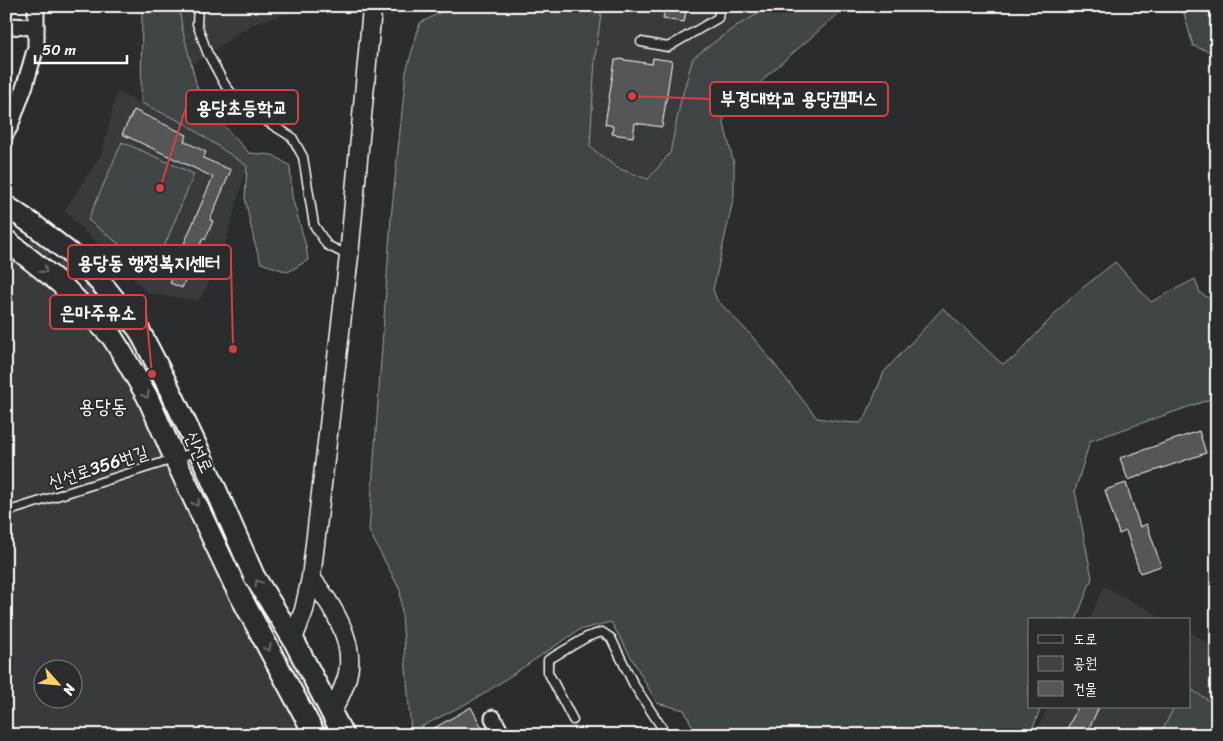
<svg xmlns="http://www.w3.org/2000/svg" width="1223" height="741" font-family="Sriracha,'Poor Story',sans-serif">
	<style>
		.built { fill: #373a3b; fill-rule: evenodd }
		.green { fill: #414445; stroke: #a0a2a2 }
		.building { fill: #555758; stroke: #fff }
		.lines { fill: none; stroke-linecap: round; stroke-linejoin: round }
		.trunk-tunnel { stroke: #3f4243; stroke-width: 24; stroke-dasharray: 24 12; stroke-linecap: butt }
		.service-casing { stroke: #fff; stroke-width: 11 }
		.minor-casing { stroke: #fff; stroke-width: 19 }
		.tertiary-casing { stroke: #fff; stroke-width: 21 }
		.secondary-casing { stroke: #fff; stroke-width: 24 }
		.service { stroke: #2a2d2e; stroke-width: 8 }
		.minor { stroke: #2a2d2e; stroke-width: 15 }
		.tertiary { stroke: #2a2d2e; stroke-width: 18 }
		.secondary { stroke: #2a2d2e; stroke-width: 20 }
		.oneway { stroke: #6a6c6d }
		.labels { text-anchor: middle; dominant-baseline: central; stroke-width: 4; stroke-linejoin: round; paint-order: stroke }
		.street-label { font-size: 18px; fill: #fff; stroke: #2a2d2e }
		.quarter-label { font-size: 20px; fill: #fff; stroke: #2a2d2e }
		.leader { fill: none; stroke: #da3e3e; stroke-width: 2 }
		.callout-dot { fill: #da3e3e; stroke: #2a2d2e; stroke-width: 2 }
		.callout { fill: #2a2d2e; stroke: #da3e3e; stroke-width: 2 }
		.callout-label { font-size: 19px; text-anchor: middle; font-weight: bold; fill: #fff }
	</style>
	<rect width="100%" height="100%" fill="#2a2d2e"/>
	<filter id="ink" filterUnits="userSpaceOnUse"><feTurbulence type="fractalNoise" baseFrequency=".02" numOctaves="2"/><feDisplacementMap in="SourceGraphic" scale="10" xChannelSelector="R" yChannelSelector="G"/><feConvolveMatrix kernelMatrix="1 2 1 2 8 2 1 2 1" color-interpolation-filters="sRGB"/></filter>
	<g filter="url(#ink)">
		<g class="built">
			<polygon points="161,6 417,6 389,17 302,9 253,24 185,69"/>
			<polygon points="579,6 791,6 714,50 668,153 649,176 595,167 566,142"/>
			<polygon points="117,92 184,123 247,166 219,266 198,301 148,293 64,211 102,153"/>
			<path d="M6 245 111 341 306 735H6ZM42 668H72V698H42Z"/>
			<polygon points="1104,586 1166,620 1089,620"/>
			<polygon points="1189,632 1217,648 1217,735 1035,735 1048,707 1189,707"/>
		</g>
		<g class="green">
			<polygon points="142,6 179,6 182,28 197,87 211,112 249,153 273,155 290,166 292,197 306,246 308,260 288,272 261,263 254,241 245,198 247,166 184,123 141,103"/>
			<polygon points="453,6 602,6 595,58 590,147 617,168 648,179 670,153 681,100 693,58 736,26 773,6 847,6 769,74 723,120 734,164 734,196 713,290 717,300 752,336 817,418 842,422 860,423 866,416 884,372 943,308 1002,364 1014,358 1069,299 1115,262 1151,302 1195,279 1200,293 1217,303 1217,397 1090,441 1075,491 1092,578 1076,620 1029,620 1029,707 1041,707 1030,735 697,735 684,710 657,703 611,622 579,630 479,697 411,732 400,590 369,531 391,218 406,72 420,23"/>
			<polygon points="1182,6 1217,6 1217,54 1193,46"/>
			<polygon points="122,142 194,174 154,271 88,220"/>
			<polygon points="1189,688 1217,706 1217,735 1160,735 1174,707 1189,707"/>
		</g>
		<g class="building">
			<polygon points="665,6 687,6 684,22 663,19"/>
			<polygon points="653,58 672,61 662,127 635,123 633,137 612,134 613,126 605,124 615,60 619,60 619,59 652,64"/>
			<polygon points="134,110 187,135 184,141 206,152 203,158 231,170 210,220 213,221 205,240 203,238 182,288 170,283 173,277 170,276 213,177 122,134"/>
			<polygon points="1199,431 1206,453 1128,480 1120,458"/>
			<polygon points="1126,483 1140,527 1147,524 1161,566 1140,573 1126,531 1119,534 1105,490"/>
			<polygon points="471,707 486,735 422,735"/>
			<polygon points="1078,707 1099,707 1086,735 1064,735"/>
		</g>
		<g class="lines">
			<g class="trunk-tunnel">
				<polyline points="34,236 103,296"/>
				<polyline points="81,290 106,314 129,349"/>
				<polyline points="171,430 327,735"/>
			</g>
			<defs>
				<g id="service">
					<polyline points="198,6 197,24 207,52 225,85 243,107 292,137 303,157 314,225 327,245 349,256"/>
					<polyline points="641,42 668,47 718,18 720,6"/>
					<polyline points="6,512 199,451"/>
					<polyline points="573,720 548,672 548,660 587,637 602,632 611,638 634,685 666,734"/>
				</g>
				<g id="minor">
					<polyline points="6,26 36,27"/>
					<polyline points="6,133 10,126 25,85 36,47 36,6"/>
					<polyline points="493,718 502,735"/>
				</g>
				<g id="tertiary">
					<path d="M311 578C331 603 355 640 348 673 345 687 338 700 331 713"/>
					<polyline points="293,639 304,610 311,578 349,256 372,9"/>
				</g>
				<g id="secondary">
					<polyline points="6,206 34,225 81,262 107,290 139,330 167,384 199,451 254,576 293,639 343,735"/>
					<polyline points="6,240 61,284 112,337 122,353 147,396 175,459 234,584 315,735"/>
				</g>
			</defs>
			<use href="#service" class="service-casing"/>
			<use href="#minor" class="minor-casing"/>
			<use href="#tertiary" class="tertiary-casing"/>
			<use href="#secondary" class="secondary-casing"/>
			<use href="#service" class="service"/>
			<use href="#minor" class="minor"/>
			<use href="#tertiary" class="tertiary"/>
			<use href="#secondary" class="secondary"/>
		</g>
		<defs><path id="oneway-chevron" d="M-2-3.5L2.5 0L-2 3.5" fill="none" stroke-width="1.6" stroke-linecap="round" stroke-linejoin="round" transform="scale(1.25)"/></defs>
		<g class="oneway">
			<use href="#oneway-chevron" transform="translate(44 270) rotate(39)"/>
			<use href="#oneway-chevron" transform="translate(146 395) rotate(63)"/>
			<use href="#oneway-chevron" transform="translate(196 503) rotate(65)"/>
			<use href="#oneway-chevron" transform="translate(258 583) rotate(-121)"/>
			<use href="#oneway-chevron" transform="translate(268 648) rotate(62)"/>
		</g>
	</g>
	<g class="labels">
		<g class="street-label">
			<text transform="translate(199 452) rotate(66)">신선로</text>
			<text transform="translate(98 467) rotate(-18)">신선로356번길</text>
		</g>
		<g class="quarter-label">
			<text x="103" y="406">용당동</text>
		</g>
	</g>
	<path class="leader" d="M632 96L710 99M160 188L186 107M233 349L231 262M152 374L146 312"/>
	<g class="callout-dot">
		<circle cx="632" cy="96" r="5"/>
		<circle cx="160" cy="188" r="5"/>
		<circle cx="233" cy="349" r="5"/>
		<circle cx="152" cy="374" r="5"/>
	</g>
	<g class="callout">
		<rect x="710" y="82" width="178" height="34" rx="5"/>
		<rect x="186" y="90" width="112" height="34" rx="5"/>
		<rect x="68" y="245" width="163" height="34" rx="5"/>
		<rect x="50" y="295" width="96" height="34" rx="5"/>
	</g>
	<g class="callout-label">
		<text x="799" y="105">부경대학교 용당캠퍼스</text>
		<text x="242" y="114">용당초등학교</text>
		<text x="149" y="269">용당동 행정복지센터</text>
		<text x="98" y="319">은마주유소</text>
	</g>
	<rect width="1223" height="741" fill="none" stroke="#2a2d2e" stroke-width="25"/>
	<rect x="12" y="12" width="1198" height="716" fill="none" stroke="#fff" stroke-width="2" filter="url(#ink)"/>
	<rect x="1028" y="618" width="162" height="90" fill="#2a2d2e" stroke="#7f8182"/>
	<rect x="1038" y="635" width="25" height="8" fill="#2a2d2e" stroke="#7f8182"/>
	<text x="1073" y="644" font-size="15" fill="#ffffff">도로</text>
	<rect x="1038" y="656" width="25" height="15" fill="#414445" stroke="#7f8182"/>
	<text x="1073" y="668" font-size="15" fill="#ffffff">공원</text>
	<rect x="1038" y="681" width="25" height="15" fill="#555758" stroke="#7f8182"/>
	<text x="1073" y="694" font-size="15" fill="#ffffff">건물</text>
	<g transform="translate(58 684) rotate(117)"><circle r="24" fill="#2a2d2e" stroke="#7f8182"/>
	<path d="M0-4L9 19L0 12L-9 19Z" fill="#ffd166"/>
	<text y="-8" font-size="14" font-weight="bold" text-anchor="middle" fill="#ffffff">N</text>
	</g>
	<path d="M35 55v8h92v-8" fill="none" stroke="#ffffff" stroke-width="2.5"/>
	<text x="42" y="55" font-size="15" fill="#ffffff" stroke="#2a2d2e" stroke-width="4" paint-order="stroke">50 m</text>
</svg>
